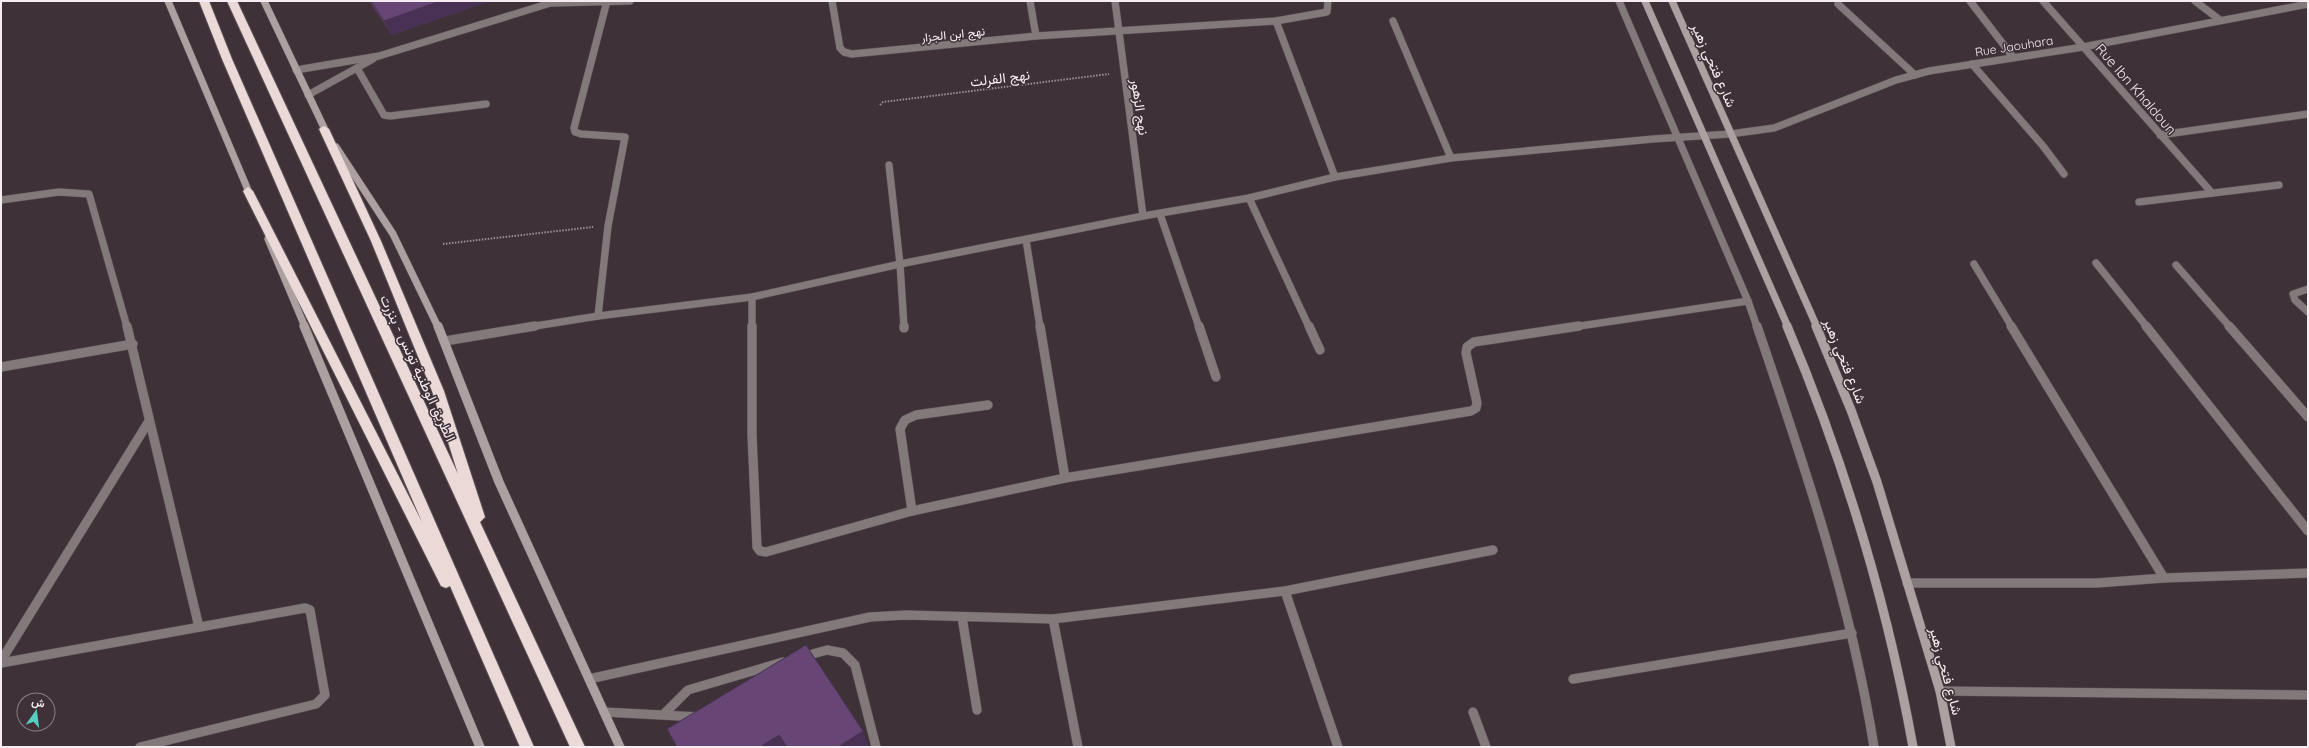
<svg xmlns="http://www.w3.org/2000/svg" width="2309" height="748" font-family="Quicksand,Vazirmatn,sans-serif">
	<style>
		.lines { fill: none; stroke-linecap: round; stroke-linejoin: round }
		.lane-far1-casing { stroke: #5b5056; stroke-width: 8 }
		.lane-casing { stroke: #5b5056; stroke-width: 10 }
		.street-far1-casing { stroke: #5b5056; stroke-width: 8 }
		.street-casing { stroke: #5b5056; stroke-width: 10 }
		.secondary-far1-casing { stroke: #5b5056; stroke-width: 8 }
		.secondary-casing { stroke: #5b5056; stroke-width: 10 }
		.highway-casing { stroke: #5b5056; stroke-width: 2 }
		.path { stroke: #9b9196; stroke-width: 2; stroke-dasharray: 1.5 1.5; stroke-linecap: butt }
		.lane-far1 { stroke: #827a7a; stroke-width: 7 }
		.lane { stroke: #827a7a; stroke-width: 9 }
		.street-far1 { stroke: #827a7a; stroke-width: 7 }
		.street { stroke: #827a7a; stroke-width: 9 }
		.secondary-far1 { stroke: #aca1a0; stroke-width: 7 }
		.secondary { stroke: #aca1a0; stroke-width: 9 }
		.highway { fill: #ebd9d8; fill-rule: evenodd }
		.wall { fill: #593c65 }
		.shaded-wall { fill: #483153 }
		.building { fill: #674676; stroke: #483153 }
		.labels { text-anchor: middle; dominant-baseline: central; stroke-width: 3; stroke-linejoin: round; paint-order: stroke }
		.far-street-label { font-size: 12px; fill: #f5edf1; stroke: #3e3238 }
		.street-label { font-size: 14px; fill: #f5edf1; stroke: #3e3238 }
	</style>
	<rect width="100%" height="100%" fill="#3e3238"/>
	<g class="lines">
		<defs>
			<polyline id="lane-far1" points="357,68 384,115 390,116 486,104"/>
			<g id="lane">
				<polyline points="802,657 827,650 843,653 855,665 876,747"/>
				<polyline points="604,712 699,717"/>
				<polyline points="664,714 688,690 783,662"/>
			</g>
			<g id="street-far1">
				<polyline points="832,1 840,48 844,52 852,54 1036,36 1276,21 1327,12 1328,1"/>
				<polyline points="1030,1 1036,36"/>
				<polyline points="1115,1 1143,216"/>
				<polyline points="1619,1 1748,301 1757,327"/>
				<polyline points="1970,1 2013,57"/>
				<polyline points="2043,1 2212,193"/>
				<polyline points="2195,1 2220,20"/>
				<polyline points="553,3 630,1"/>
				<polyline points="1838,4 1915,75"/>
				<polyline points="1276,21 1335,177"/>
				<polyline points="1393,21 1451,158"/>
				<polyline points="1972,64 2043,146 2064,174"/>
				<polyline points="296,70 379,56 557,1"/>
				<polyline points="308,95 373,59"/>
				<polyline points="2160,135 2308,114"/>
				<polyline points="889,165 900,264 904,327"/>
				<polyline points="1249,198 1309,327"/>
				<polyline points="1,200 59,192 89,194 127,327"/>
				<polyline points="2139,202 2279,185"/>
				<polyline points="1160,214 1199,327"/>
				<polyline points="1026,240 1040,327"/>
				<polyline points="2096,263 2147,327"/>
				<polyline points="1974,264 2012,327"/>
				<polyline points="2176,265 2230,327"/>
				<polyline points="2308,289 2293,294 2295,300 2308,312"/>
				<polyline points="752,297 752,327"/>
				<polyline points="598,316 608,226 625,137 581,134 575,132 574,128 607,1"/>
				<polyline points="529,327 598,316 752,297 900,264 1143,216 1249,198 1335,177 1451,158 1653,139 1730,134 1774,128 1896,80 1929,71 2083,47 2308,4"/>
				<polyline points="1573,327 1748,301"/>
			</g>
			<g id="street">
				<polyline points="127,326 199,627"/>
				<polyline points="752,326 752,435 757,547 760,551 766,552 912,511 1065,478 1471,411 1476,408 1477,403 1466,353 1467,347 1474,342 1579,326"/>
				<polyline points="904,326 904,328"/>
				<polyline points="1040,326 1065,478"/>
				<polyline points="1199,326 1216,377"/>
				<polyline points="1309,326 1320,350"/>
				<path d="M1757 326C1804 464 1851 603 1874 747"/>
				<polyline points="2011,326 2164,578"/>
				<polyline points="2146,326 2308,531"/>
				<polyline points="2229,326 2308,417"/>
				<polyline points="445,341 535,326"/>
				<polyline points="1,367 133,344"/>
				<polyline points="912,511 900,429 905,420 916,415 988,405"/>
				<polyline points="1907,583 2097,583 2164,578 2308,573"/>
				<polyline points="1285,591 1338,747"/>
				<polyline points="962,617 977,710"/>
				<polyline points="1053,619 1078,747"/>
				<polyline points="1,661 149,421"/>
				<polyline points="1,663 305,608 310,610 325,695 316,704 140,747"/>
				<polyline points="589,679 870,617 906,615 1053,619 1285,591 1493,550"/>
				<polyline points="1573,679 1852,633"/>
				<polyline points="1940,691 2308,695"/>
				<polyline points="1473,712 1486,747"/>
			</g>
			<g id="secondary-far1">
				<polyline points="168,1 251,197"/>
				<polyline points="264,1 328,136"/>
				<polyline points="1645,1 1788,327"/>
				<polyline points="1672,1 1817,327"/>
				<polyline points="336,147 393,234 438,327"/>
				<polyline points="268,239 305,327"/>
			</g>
			<g id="secondary">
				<polyline points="304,326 480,747"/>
				<polyline points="438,326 499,482 620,747"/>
				<path d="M1787 326C1844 461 1887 603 1913 747"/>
				<polyline points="1816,326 1851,410 1877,482 1940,691 1951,747"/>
			</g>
			<g id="highway">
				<polygon points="199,1 209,1 232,59 534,747 520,747 450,586 446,588 441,586 243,191 248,187 253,191 422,522 222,59"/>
				<polygon points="227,1 237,1 458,474 432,391 371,241 319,129 324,126 329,129 381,241 444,391 485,517 480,522 585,747 570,747"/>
			</g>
		</defs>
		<use href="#lane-far1" class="lane-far1-casing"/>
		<use href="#lane" class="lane-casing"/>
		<use href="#street-far1" class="street-far1-casing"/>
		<use href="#street" class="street-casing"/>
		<use href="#secondary-far1" class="secondary-far1-casing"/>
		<use href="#secondary" class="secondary-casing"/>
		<use href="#highway" class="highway-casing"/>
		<g class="path">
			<polyline points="880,105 883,102 1109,74"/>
			<polyline points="443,244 593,227"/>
		</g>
		<use href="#lane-far1" class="lane-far1"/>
		<use href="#lane" class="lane"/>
		<use href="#street-far1" class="street-far1"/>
		<use href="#street" class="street"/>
		<use href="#secondary-far1" class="secondary-far1"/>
		<use href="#secondary" class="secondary"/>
		<use href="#highway" class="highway"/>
	</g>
	<polygon class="wall" points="369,1 490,1 392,35"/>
	<g class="shaded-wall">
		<polygon points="440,1 490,1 392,35 384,21"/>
		<polygon points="863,731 869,746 868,747 838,747"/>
		<polygon points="779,735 786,747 760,747"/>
	</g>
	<g class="building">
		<polygon points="371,1 440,1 384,21"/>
		<polygon points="806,645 863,731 838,747 787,747 779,735 760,747 677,747 667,729"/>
	</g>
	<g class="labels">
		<g class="far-street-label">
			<text transform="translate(953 34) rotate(-6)">نهج ابن الجزار</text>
			<text transform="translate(2014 46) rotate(-9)">Rue Jaouhara</text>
		</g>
		<g class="street-label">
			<text transform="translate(1714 65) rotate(66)">شارع فتحي زهير</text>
			<text transform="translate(1000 78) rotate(-7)">نهج الفرلت</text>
			<text transform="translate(2136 89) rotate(49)">Rue Ibn Khaldoun</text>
			<text transform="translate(1140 107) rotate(82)">نهج الزهور</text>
			<text transform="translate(1845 361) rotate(68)">شارع فتحي زهير</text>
			<text transform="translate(418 368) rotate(65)">الطريق الوطنية تونس - بنزرت</text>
			<text transform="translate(1946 671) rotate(75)">شارع فتحي زهير</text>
		</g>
	</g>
	<rect width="2309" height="748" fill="none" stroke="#f5edf1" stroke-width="4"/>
	<g transform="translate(36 712) rotate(14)"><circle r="19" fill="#3e3238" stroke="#877d82"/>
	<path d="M0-3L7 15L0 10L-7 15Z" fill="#57cec2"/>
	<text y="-6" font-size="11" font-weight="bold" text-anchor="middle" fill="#f5edf1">ش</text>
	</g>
</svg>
